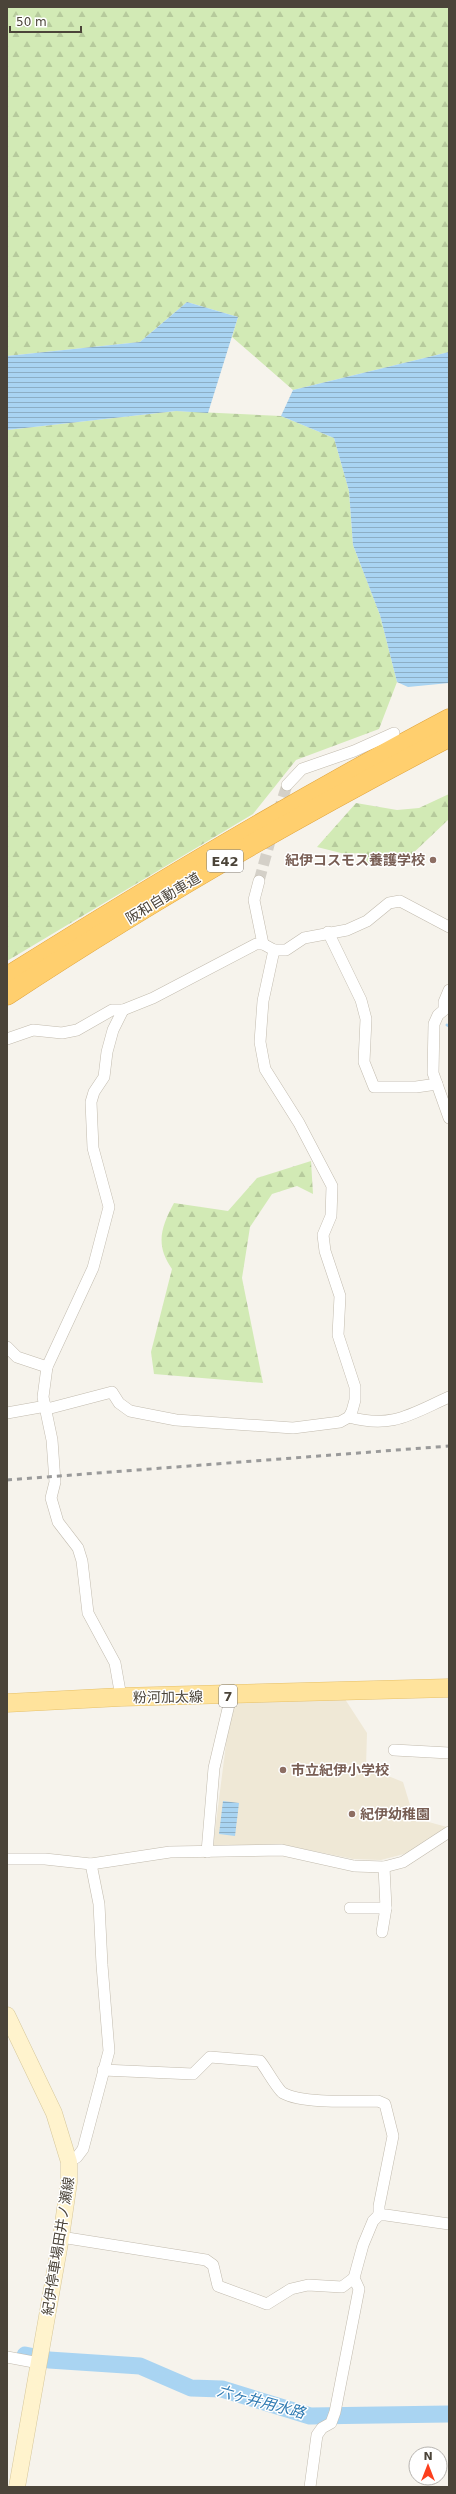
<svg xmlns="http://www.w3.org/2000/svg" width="456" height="2494" font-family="'DejaVu Sans','Noto Sans JP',sans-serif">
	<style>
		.education { fill: #efe8d6 }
		.forest { fill: url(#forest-firs) }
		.water { fill: url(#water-rules) }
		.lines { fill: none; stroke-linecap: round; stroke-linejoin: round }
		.stream { stroke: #a9d4f2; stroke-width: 3 }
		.river { stroke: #a9d4f2; stroke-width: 17 }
		.street-tunnel { stroke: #d4d0c8; stroke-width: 11; stroke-dasharray: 11 5.5; stroke-linecap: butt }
		.street-casing { stroke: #c2bbae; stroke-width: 12 }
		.secondary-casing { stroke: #d6c79b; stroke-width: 17 }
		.primary-casing { stroke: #e6c16a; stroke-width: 19 }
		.highway-casing { stroke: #e0a43c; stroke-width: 21 }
		.street { stroke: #fff; stroke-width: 11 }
		.secondary { stroke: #fff3cd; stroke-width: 16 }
		.primary { stroke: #ffe39c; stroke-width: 18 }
		.highway { stroke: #ffcf6e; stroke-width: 20 }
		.rail { stroke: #9a9a9a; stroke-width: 3; stroke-dasharray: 5 5; stroke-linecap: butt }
		.education-dot { fill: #8d6e63; stroke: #fff; stroke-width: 1.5 }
		.labels { text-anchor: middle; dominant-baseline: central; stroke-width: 3; stroke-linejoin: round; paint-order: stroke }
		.shield { fill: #fff; stroke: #817c74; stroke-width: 1 }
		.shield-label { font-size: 13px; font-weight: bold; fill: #4b4439 }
		.education-label { font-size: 14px; font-weight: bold; fill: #785e54; stroke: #fff; text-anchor: start }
		.street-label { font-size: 14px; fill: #4b4439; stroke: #fff }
		.water-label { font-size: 15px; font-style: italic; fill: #2e7ab2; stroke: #fff }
	</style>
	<defs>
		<pattern id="forest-firs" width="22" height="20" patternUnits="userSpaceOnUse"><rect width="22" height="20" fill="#d2eab5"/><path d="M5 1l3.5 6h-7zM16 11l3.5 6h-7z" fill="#b6ca9c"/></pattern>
		<pattern id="water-rules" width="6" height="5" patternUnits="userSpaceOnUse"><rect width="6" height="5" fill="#a9d4f2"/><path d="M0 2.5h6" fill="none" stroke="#8caec5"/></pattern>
	</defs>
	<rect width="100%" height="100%" fill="#f6f3ec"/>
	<polygon class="education" points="343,1696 367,1733 366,1767 403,1782 414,1818 447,1827 408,1853 381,1860 353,1859 284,1845 213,1846 231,1705 239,1700"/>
	<g class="forest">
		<polygon points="7,7 449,7 449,352 293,390 232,337 238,317 187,302 140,342 7,356"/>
		<polygon points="176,411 281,416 334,438 349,491 353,545 380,615 397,682 379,729 296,760 253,814 7,961 7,430"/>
		<polygon points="449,794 449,819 409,857 366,865 359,853 345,854 317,847 356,803 397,810 419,808"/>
		<path d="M311 1161 313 1194 297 1186 272 1194 250 1227 242 1278 263 1383 154 1374 151 1352 172 1269C155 1245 161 1227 174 1203L228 1211 257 1178Z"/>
	</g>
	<g class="water">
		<polygon points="187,302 238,317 208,413 176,411 7,430 7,356 140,342"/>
		<polygon points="449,352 449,683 408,687 397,682 380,615 353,545 349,491 334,438 281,416 293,390"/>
		<polygon points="223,1801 239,1803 235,1836 219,1834"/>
	</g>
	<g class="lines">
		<polyline class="stream" points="447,1025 449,1026"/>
		<polyline class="river" points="25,2355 49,2360 140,2366 191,2388 222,2389 310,2416 449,2414"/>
		<g class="street-tunnel">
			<polyline points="278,813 287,785"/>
			<polyline points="259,881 272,834"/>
		</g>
		<defs>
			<g id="street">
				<polyline points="287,785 302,769 354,751 394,733"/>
				<polyline points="259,881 254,900 263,944"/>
				<polyline points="328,932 361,1000 366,1019 364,1062 374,1087 416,1087 437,1084"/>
				<polyline points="449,990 444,1002 444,1010 438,1015 434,1024 433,1073 449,1118"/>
				<polyline points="7,1039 33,1030 62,1033 77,1030 112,1010 123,1010 153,998 256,944 263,944 274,950 286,950 304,938 347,930 367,921 389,903 400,901 449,927"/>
				<polyline points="7,1347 17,1357 47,1367"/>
				<polyline points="47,1409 112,1392 119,1403 130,1411 176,1420 293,1428 340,1422 349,1417 352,1411 355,1400 355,1387 338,1335 340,1296 325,1251 323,1235 331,1216 332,1186 299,1123 265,1069 260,1042 263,1001 274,950"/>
				<polyline points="7,1413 46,1406"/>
				<path d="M349 1417C392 1429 411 1414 449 1397"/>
				<polyline points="121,1697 115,1663 88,1613 82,1561 78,1548 58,1522 51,1498 55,1482 52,1440 43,1397 47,1367 93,1268 109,1207 93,1148 91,1102 94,1092 104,1077 107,1052 113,1030 123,1010"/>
				<polyline points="394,1750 449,1753"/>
				<polyline points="207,1852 214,1768 231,1696"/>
				<polyline points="7,1859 45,1859 91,1864 170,1852 282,1850 354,1866 384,1867 403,1862 449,1832"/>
				<polyline points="350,1908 386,1908"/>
				<polyline points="382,1932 386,1908 384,1867"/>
				<path d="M103 2070 193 2074 210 2057 260 2061C266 2068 277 2089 283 2093 302 2104 356 2101 378 2101L385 2104 393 2136 379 2206V2215"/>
				<polyline points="69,2162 77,2157 83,2149 109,2051 102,1965 99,1904 91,1864"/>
				<polyline points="61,2237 206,2260 213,2265 218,2286 267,2304 291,2289 308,2285 342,2287 354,2278"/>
				<polyline points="7,2357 39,2363"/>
				<polyline points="310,2487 317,2435 322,2428 331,2423 335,2412 359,2289 354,2278 363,2245 373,2221 379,2215 386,2215 449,2224"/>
			</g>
			<polyline id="secondary" points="7,2015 54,2113 69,2162 69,2182 61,2237 17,2487"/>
			<polyline id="primary" points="7,1703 121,1697 449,1688"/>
			<g id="highway">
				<path d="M7 977C152 886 298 799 449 719"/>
				<path d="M7 995C149 901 298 816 449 737"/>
			</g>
		</defs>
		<use href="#street" class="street-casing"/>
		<use href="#secondary" class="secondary-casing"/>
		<use href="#primary" class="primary-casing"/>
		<use href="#highway" class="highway-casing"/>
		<use href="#street" class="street"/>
		<use href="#secondary" class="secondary"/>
		<use href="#primary" class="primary"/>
		<use href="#highway" class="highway"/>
		<polyline class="rail" points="7,1480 449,1446"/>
	</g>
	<g class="education-dot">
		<circle cx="433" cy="860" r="4"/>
		<circle cx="283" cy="1770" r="4"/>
		<circle cx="352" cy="1814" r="4"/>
	</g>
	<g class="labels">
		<g class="shield">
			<rect x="207" y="850" width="36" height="22" rx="3"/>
			<rect x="219" y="1685" width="18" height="22" rx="3"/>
		</g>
		<g class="shield-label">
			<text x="225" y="861">E42</text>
			<text x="228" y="1696">7</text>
		</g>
		<g class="education-label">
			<text x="425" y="860" text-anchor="end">紀伊コスモス養護学校</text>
			<text x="291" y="1770">市立紀伊小学校</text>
			<text x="360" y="1814">紀伊幼稚園</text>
		</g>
		<g class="street-label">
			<text transform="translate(163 898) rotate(-31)">阪和自動車道</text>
			<text transform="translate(168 1697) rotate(-1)">粉河加太線</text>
			<text transform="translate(58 2246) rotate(-81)">紀伊停車場田井ノ瀬線</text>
		</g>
		<g class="water-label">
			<text transform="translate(261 2402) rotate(15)">六ヶ井用水路</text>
		</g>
	</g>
	<rect width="456" height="2494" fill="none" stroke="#4b4439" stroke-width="16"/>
	<g transform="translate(428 2466)"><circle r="19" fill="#ffffff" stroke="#b7b4b0"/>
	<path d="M0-3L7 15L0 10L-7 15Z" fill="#fc3f1d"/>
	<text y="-6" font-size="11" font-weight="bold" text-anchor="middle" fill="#4b4439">N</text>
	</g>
	<path d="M10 26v6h71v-6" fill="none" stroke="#4b4439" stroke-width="2"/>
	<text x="16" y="26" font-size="12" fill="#4b4439" stroke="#ffffff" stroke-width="3" paint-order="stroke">50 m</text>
</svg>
